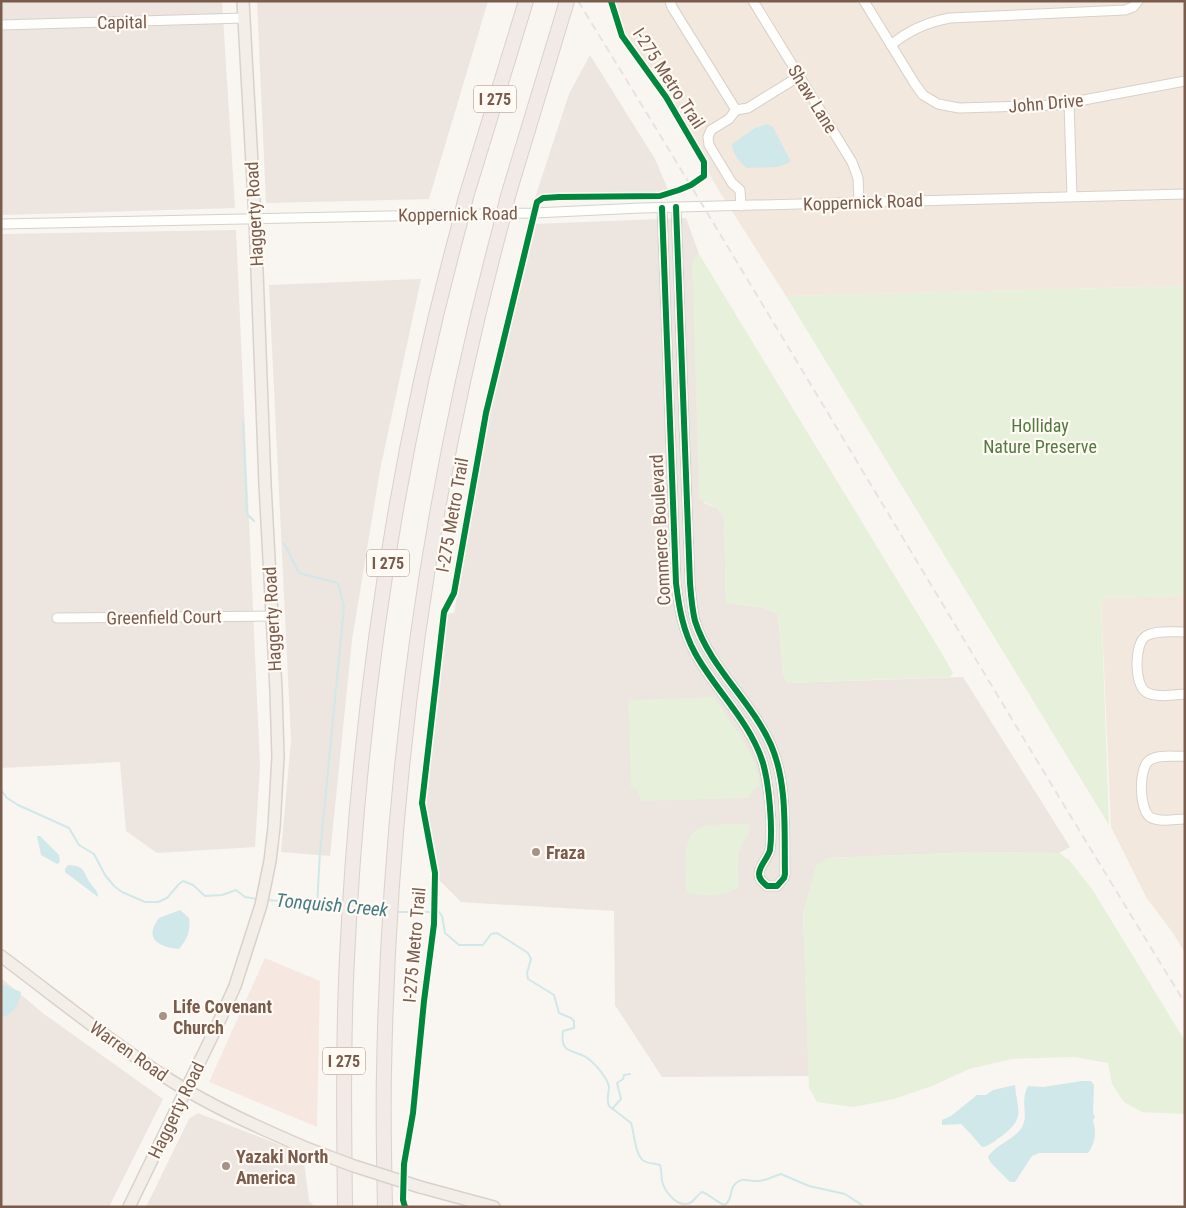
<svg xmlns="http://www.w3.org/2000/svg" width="1186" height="1208" font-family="'Roboto Condensed',sans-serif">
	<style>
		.residential { fill: #f2e8de }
		.commercial { fill: #f6e8e1 }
		.industrial { fill: #ede5e0 }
		.green { fill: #e7f0db }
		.water { fill: #d0e8ea }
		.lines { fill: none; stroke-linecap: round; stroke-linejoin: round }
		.stream { stroke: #d0e8ea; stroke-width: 2 }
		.minor-casing { stroke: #d7d1cb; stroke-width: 11 }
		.major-casing { stroke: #dad1cc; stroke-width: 14 }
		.highway-casing { stroke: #dad1cc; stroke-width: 16 }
		.minor { stroke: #fefefd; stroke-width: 9 }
		.major { stroke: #f3eee8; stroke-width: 11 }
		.highway { stroke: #f2eae7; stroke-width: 14 }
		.rail { stroke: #e6e3e7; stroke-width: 2; stroke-dasharray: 8 5; stroke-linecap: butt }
		.major-bridge-casing { stroke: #dad1cc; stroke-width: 14; stroke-linecap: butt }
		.highway-bridge-casing { stroke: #dad1cc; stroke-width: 16; stroke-linecap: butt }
		.major-bridge { stroke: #f3eee8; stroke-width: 11 }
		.highway-bridge { stroke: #f2eae7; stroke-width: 14 }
		.cycleway-casing { stroke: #fffaf3; stroke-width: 9 }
		.cycleway { stroke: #00873e; stroke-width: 6 }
		.poi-dot { fill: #a69286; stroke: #fffaf3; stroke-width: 2 }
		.labels { text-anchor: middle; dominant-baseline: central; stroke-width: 4.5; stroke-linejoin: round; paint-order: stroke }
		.shield { fill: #fffaf3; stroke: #a28b7f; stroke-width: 1 }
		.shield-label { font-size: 16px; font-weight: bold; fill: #7a5c4d }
		.street-label { font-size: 18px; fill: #7a5c4d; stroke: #fffaf3 }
		.park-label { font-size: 18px; fill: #537a41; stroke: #fffaf3 }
		.poi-label { font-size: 18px; font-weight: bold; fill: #7a5c4d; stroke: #fffaf3; text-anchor: start }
		.water-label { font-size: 19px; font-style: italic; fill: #437c86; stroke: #fffaf3 }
	</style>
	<rect width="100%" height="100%" fill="#f9f5f0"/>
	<g class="residential">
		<polygon points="606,1 1185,1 1185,286 786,296 721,194"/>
		<polygon points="1185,596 1185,953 1173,933 1146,897 1111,827 1101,598"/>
	</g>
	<polygon class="commercial" points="265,958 320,981 317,1127 209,1082"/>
	<g class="industrial">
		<polygon points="1,1 222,1 235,208 1,215"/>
		<polygon points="257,1 488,1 429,199 266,203"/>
		<polygon points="590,55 655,159 671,197 535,198 569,94"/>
		<polygon points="686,218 699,254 692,262 704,503 717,508 724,517 726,603 762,607 778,614 783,675 788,683 963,677 1070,847 1059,853 975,852 826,858 803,912 809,1076 662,1077 615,1005 614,911 461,902 435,876 422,803 447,614 454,613 486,432 509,326 534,224"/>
		<polygon points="236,230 260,766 255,847 157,853 126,831 120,762 1,768 1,234"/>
		<polygon points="421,279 380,470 352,640 330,856 281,852 291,740 269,285"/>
		<polygon points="1,978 44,1014 163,1099 109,1207 1,1207"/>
		<polygon points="198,1113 303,1154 309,1201 315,1207 146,1207 189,1119"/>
	</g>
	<g class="green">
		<polygon points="699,254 944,657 953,673 950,677 788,683 783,675 778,614 762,607 726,603 724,517 717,508 699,499 692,261"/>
		<polygon points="1185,286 1185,596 1101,598 1109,825 786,296"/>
		<polygon points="714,697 741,737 755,763 760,786 752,791 749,798 641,801 637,789 631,788 628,700"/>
		<path d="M744 824 749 825V834C735 850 738 867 739 887 728 897 703 896 688 893L686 888C686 870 680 834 701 827 713 823 731 824 744 824Z"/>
		<polygon points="975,852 1059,853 1069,860 1092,889 1185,1041 1185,1114 1142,1112 1124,1102 1112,1084 1108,1063 1074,1057 1012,1059 969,1069 932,1086 894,1099 853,1107 817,1102 809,1088 803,912 816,866 826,858"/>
	</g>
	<g class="water">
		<path d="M767 124 773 127 791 162 778 167 747 168C740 163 732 153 732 144L755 128Z"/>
		<polygon points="37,836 40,836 59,855 60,862 57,864 41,855"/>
		<path d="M68 865C86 866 82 871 91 884 94 888 98 891 98 897L65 872V869Z"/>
		<path d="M180 910 189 918C191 930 187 940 179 949 168 948 149 944 153 929 154 925 157 921 159 918Z"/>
		<path d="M1 984 21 992C20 1003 12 1016 1 1017Z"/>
		<path d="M1082 1081H1091L1094 1085 1093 1114 1095 1116 1093 1121C1097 1132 1095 1144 1088 1153H1039L1032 1156 1015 1182H1010L991 1163 988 1157C996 1144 1018 1138 1023 1125 1028 1114 1020 1101 1028 1086L1043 1087Z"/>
		<path d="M1015 1085C1017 1110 1026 1117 1003 1135 996 1140 990 1146 982 1147L970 1133 961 1124 942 1125V1120L951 1116 977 1095H986L993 1090Z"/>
	</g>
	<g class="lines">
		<g class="stream">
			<polyline points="243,421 247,514 254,521"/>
			<polyline points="284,543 299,573 338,583 344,607 320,852 317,906"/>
			<polyline points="1,790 7,798 18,805 69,828 79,845 94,854 105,875 114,886 122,892 145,902 158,902 167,898 179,884 183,881 193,885 205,896 222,895 236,890 245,897 258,899"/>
			<polyline points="267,900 300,903 344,910"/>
			<polyline points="357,911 384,911"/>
			<path d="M397 912H439L442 916 445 933 459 945H483L491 934 497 933 528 953 531 959 527 973 528 979 554 995 559 1013 571 1018 574 1021V1028L563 1031C559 1058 579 1048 591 1061 597 1066 608 1079 609 1087 609 1093 606 1099 609 1106L631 1123C634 1131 635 1156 644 1161 649 1164 655 1163 660 1165 662 1171 661 1176 662 1181 665 1192 677 1208 690 1203 695 1200 697 1195 702 1192 711 1195 717 1203 725 1205 733 1199 729 1190 735 1184 742 1176 749 1182 758 1181 766 1181 773 1176 781 1174L809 1186 845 1194 865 1207"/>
			<polyline points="612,1109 621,1099 617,1083 623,1079 624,1075 630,1074"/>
		</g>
		<defs>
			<g id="minor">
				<polyline points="670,1 672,7 736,110 748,108 798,77"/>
				<polyline points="753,1 852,162 858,178 859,202"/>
				<polyline points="864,1 915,84 923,95 938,104 959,108 1057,105 1185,81"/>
				<polyline points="1,25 244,18"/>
				<path d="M891 45C909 30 927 22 950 18L1125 10 1133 7 1138 1"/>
				<polyline points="1069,103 1072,196"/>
				<polyline points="736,110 729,119 711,130 708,137 709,145 732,183 740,190 741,206"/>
				<path d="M662 208 676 583C679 608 683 631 695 653 715 690 750 721 763 763 769 784 773 828 770 850 768 858 759 866 759 874 759 880 763 882 767 886H777L784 878 785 874C784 832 788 784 771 745 751 700 710 668 695 621 692 609 691 596 690 583L676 207"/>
				<polyline points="1,224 534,213 641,208 1185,194"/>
				<polyline points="57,618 272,616"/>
				<path d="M1185 632C1174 632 1156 630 1146 636 1134 643 1134 685 1146 692 1156 698 1173 695 1185 694"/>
				<path d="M1185 756C1174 757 1159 754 1150 760 1138 767 1139 809 1150 817 1159 823 1175 819 1185 819"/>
			</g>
			<g id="major">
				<path d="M1 956C57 998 111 1042 170 1080 212 1107 260 1128 306 1148"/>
				<polyline points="420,1187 494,1207"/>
				<polyline points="129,1207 217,1026 235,986 261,905 270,861 274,827 278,757 276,690 265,484 255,218 243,1"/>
			</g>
			<g id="highway">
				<polyline points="508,196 567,1"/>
				<polyline points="466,197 526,1"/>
				<path d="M345 1207C344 1124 343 1041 347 958 359 711 394 464 459 226"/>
				<path d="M385 1207C384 1162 383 1117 384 1072 389 786 427 501 501 225"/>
			</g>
		</defs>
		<use href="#minor" class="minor-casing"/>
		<use href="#major" class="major-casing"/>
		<use href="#highway" class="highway-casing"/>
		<use href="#minor" class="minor"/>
		<use href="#major" class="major"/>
		<use href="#highway" class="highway"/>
		<path class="rail" d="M578 1C783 334 980 671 1185 1003"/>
		<defs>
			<polyline id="major-bridge" points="306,1148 354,1166 420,1187"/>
			<g id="highway-bridge">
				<polyline points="501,225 508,196"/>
				<polyline points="459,226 466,197"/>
			</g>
		</defs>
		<use href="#major-bridge" class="major-bridge-casing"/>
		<use href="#highway-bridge" class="highway-bridge-casing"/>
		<use href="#major-bridge" class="major-bridge"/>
		<use href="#highway-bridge" class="highway-bridge"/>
		<defs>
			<g id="cycleway">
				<path d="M662 208 676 583C679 608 683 631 695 653 715 690 750 721 763 763 769 784 773 828 770 850 768 858 759 866 759 874 759 880 763 882 767 886H777L784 878 785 874C784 832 788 784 771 745 751 700 710 668 695 621 692 609 691 596 690 583L676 207"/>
				<polyline points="405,1207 403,1200 404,1164 413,1113 424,1001 434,924 435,873 422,803 444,612 454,593 486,413 537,202 543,198 559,197 660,196 679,190 691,185 704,176 704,162 666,97 622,36 611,1"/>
			</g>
		</defs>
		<use href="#cycleway" class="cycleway-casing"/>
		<use href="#cycleway" class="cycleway"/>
	</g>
	<g class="poi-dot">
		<circle cx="536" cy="852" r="5"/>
		<circle cx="163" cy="1016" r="5"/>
		<circle cx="226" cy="1166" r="5"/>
	</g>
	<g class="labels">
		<g class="shield">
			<rect x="474" y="85.5" width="42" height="27" rx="4"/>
			<rect x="367" y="549.5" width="42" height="27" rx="4"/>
			<rect x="323" y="1047.5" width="42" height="27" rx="4"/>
		</g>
		<g class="shield-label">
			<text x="495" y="99">I 275</text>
			<text x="388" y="563">I 275</text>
			<text x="344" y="1061">I 275</text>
		</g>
		<g class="street-label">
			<text transform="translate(122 22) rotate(-1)">Capital</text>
			<text transform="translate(669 78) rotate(57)">I-275 Metro Trail</text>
			<text transform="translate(813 99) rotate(58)">Shaw Lane</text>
			<text transform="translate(1046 103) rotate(-5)">John Drive</text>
			<text transform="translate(863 202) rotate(-2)">Koppernick Road</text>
			<text transform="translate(254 214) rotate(-93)">Haggerty Road</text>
			<text transform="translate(458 214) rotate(-1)">Koppernick Road</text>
			<text transform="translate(452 515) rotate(-80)">I-275 Metro Trail</text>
			<text transform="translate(660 530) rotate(-93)">Commerce Boulevard</text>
			<text transform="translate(164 617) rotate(-1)">Greenfield Court</text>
			<text transform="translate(272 619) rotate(-93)">Haggerty Road</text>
			<text transform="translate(414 945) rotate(-85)">I-275 Metro Trail</text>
			<text transform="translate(129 1051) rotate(35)">Warren Road</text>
			<text transform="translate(176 1110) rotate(-64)">Haggerty Road</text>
		</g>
		<g class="park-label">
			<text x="1040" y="425">Holliday<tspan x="1040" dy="21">Nature Preserve</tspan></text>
		</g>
		<g class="poi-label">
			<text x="546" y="852">Fraza</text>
			<text x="173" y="1006">Life Covenant<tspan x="173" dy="21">Church</tspan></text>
			<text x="236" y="1156">Yazaki North<tspan x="236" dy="21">America</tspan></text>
		</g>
		<g class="water-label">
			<text transform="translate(332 905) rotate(5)">Tonquish Creek</text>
		</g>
	</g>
	<rect width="1186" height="1208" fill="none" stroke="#7a5c4d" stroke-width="5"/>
</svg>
